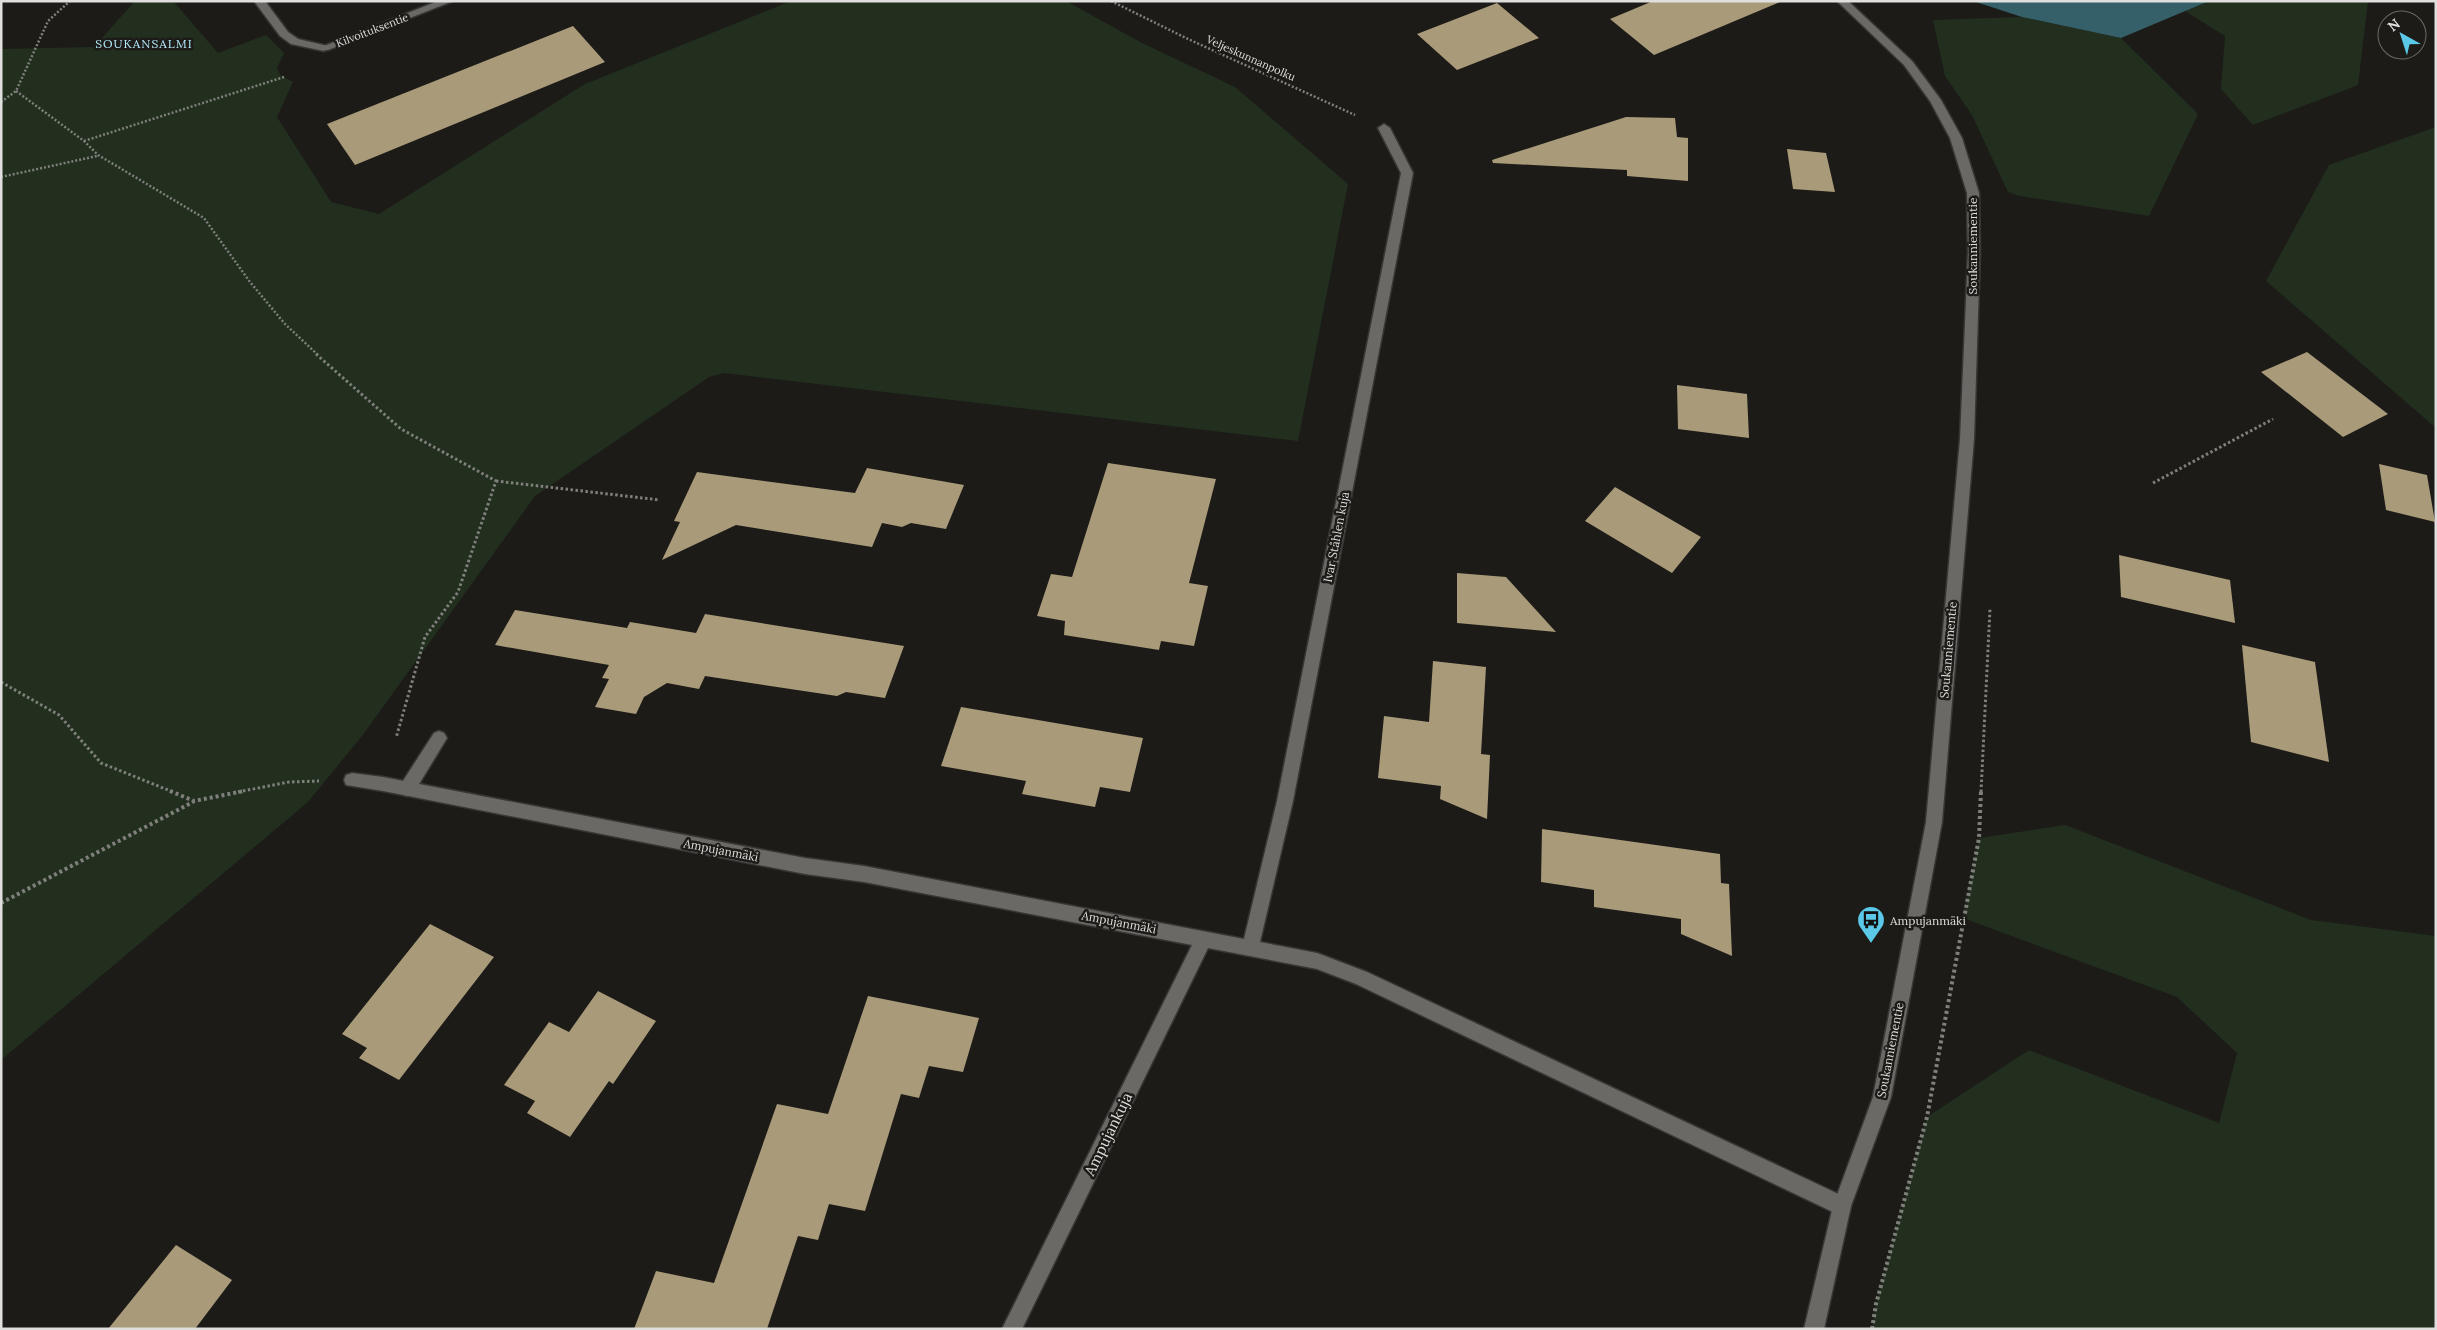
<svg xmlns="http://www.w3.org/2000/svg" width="2437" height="1330" font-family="Lora,serif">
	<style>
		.green { fill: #222f1f }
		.water { fill: #356069 }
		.building { fill: #a99a79 }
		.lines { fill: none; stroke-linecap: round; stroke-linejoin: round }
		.service-casing { stroke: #363635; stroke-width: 3 }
		.minor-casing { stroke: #363635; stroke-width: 3 }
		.tertiary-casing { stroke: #363635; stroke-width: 3 }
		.path-far2 { stroke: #7f7f7c; stroke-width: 2.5; stroke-dasharray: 2 2; stroke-linecap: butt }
		.path-far1 { stroke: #7f7f7c; stroke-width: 3; stroke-dasharray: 2.5 2.5; stroke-linecap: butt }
		.path { stroke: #7f7f7c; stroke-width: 4; stroke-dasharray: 3 3; stroke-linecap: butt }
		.service { fill: #6a6966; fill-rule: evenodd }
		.minor { fill: #6a6966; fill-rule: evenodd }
		.tertiary { fill: #6a6966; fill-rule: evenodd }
		.labels { text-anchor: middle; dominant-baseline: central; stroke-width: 5; stroke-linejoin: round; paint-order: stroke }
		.far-street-label { font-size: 11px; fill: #dfdfdd; stroke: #1c1b18 }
		.far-quarter-label { font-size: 12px; letter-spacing: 1px; fill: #b4ebfc; stroke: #1c1b18 }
		.street-label { font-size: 12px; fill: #dfdfdd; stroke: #1c1b18 }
		.poi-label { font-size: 12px; fill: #dfdfdd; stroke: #1c1b18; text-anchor: start }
		.near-street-label { font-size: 15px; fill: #dfdfdd; stroke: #1c1b18 }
	</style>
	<rect width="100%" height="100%" fill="#1c1b18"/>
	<g class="green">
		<polygon points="135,1 173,1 218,53 266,35 284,53 277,68 280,75 293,82 277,117 331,202 379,214 585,84 791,1 1066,1 1142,43 1235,87 1348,184 1298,441 724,373 709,377 535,496 362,736 308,802 1,1060 1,49 94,47"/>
		<polygon points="2209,1 2368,1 2358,85 2253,125 2221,89 2225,36 2185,11"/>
		<polygon points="2022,17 2121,38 2198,114 2149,216 2020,196 2008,192 1972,115 1945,76 1933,20"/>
		<polygon points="2436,127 2436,428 2266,281 2329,165"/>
		<polygon points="2065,825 2311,920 2436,936 2436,1329 1872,1329 1876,1304 1927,1117 2029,1050 2219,1123 2237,1053 2177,997 1963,918 1979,838"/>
	</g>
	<polygon class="water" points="1973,1 2209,1 2121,38 2022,17"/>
	<g class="building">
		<polygon points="1653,1 1780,1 1780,2 1654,55 1610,19"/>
		<polygon points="1497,3 1539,38 1457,70 1417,34"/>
		<polygon points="573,26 605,62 355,165 327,124"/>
		<polygon points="1626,117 1675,118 1677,137 1688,138 1688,181 1627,176 1627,170 1493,163 1492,160"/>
		<polygon points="1787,149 1826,153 1835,192 1793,189"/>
		<polygon points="2307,352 2388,414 2343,437 2261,372"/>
		<polygon points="1677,385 1747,394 1749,438 1678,429"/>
		<polygon points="1108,463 1216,479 1189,583 1208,586 1194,646 1161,641 1159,650 1064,635 1065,621 1037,616 1051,574 1072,577"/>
		<polygon points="2379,464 2427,475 2435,522 2386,510"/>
		<polygon points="867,468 964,485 946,529 911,523 902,527 882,523 872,547 736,525 662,560 680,522 674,521 697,472 855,493"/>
		<polygon points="1615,487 1701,537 1672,573 1585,521"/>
		<polygon points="2119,555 2230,580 2235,623 2121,597"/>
		<polygon points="1457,573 1506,577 1556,632 1457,623"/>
		<polygon points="515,610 627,628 630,622 696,633 705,614 904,646 885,698 846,692 837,696 705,676 699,689 667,683 644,697 636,714 595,707 609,679 602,678 609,665 495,645"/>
		<polygon points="2242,645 2315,662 2329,762 2251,742"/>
		<polygon points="1433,661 1486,667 1481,754 1490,755 1487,819 1440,799 1441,786 1378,778 1384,716 1429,722"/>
		<polygon points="961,707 1143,738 1130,792 1100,787 1095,807 1022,794 1026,781 941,766"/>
		<polygon points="1542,829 1720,854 1721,883 1729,884 1732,956 1681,934 1681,919 1594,907 1594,890 1541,882"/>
		<polygon points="430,924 494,957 399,1080 359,1058 367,1048 342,1034"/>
		<polygon points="598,991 656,1021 613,1084 609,1081 570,1137 527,1113 535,1101 504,1085 549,1022 569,1032"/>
		<polygon points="868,996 979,1018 963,1072 929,1066 919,1098 901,1094 865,1211 829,1204 818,1240 798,1236 767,1329 634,1329 656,1271 714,1283 777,1104 828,1114"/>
		<polygon points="176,1245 232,1280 195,1329 108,1329"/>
	</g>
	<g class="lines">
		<defs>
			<g id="service">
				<polygon points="254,1 265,1 288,32 298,39 328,46 329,48 324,51 291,44 280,36"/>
				<polygon points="439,731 444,733 447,738 444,743 413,794 407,796 401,794 399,789 401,784 434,733"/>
			</g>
			<g id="minor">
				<polygon points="438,1 453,1 328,50 320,50 319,48"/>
				<polygon points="1384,124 1390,128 1413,173 1293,801 1260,942 1317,953 1367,972 1849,1199 1851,1206 1849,1213 1842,1215 1835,1213 1356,984 1317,969 1208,948 1022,1329 1002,1329 1192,945 864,882 805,874 383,791 346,785 344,780 346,775 352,773 383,777 805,858 864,866 1244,939 1277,801 1401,173 1378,128"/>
			</g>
			<polygon id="tertiary" points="1837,1 1848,1 1912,61 1941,100 1962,138 1979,193 1980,253 1974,439 1942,822 1891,1097 1851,1206 1824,1329 1804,1329 1833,1206 1873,1097 1926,822 1960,439 1968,253 1967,193 1950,138 1930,101 1904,65"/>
		</defs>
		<use href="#service" class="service-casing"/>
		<use href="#minor" class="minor-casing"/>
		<use href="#tertiary" class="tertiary-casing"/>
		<g class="path-far2">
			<polyline points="1111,1 1188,39 1355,115"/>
			<polyline points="16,91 84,141 98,155 204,218 250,282 285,324 318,355"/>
			<polyline points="1,102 16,91 48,21 70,1"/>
			<polyline points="84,141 284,77"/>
			<polyline points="1,177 97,156"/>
		</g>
		<g class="path-far1">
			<polyline points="316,354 401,429 496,481 458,592 425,637 396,738"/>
			<polyline points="496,481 660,500"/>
			<polyline points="2153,483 2273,419"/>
			<polyline points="1,682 59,715 101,763 173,792"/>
			<polyline points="238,792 289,782 319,781"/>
			<polyline points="1981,792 1990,609"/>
		</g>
		<g class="path">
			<polyline points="170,791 194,801 244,791"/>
			<polyline points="1,903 193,802"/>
			<polyline points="1872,1329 1876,1304 1927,1117 1979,838 1981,791"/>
		</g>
		<use href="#service" class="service"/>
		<use href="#minor" class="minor"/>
		<use href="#tertiary" class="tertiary"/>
	</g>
	<defs>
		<symbol id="bus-pin" viewBox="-11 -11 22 30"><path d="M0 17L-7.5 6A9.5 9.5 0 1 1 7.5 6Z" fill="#5ac8e6" stroke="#1c1b18"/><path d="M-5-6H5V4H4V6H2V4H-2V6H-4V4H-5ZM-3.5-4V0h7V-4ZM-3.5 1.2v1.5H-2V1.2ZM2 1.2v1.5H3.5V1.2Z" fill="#111"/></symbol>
	</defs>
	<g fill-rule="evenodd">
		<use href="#bus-pin" x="1855" y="904" width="32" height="43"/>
	</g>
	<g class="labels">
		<g class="far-street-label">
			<text transform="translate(372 30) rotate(-21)">Kilvoituksentie</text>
			<text transform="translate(1251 58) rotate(24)">Veljeskunnanpolku</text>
		</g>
		<g class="far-quarter-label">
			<text x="144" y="43">SOUKANSALMI</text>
		</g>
		<g class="street-label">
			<text transform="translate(1972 246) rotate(-90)">Soukanniementie</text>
			<text transform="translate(1336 537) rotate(-79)">Ivar Ståhlen kuja</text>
			<text transform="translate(1948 650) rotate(-85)">Soukanniementie</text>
			<text transform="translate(721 850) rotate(11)">Ampujanmäki</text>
			<text transform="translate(1119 922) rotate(11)">Ampujanmäki</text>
			<text transform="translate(1890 1050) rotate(-79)">Soukanniementie</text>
		</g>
		<g class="poi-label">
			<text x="1890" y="920">Ampujanmäki</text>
		</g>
		<g class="near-street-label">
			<text transform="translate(1108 1134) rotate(-64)">Ampujankuja</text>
		</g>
	</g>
	<rect width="2437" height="1330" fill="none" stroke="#dfdfdd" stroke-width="5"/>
	<g transform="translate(2402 35) rotate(321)"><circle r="24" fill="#1c1b18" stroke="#6a6967"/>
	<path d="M0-4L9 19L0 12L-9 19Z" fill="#5ac8e6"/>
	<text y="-8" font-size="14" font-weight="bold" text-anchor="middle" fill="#dfdfdd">N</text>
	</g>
</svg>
